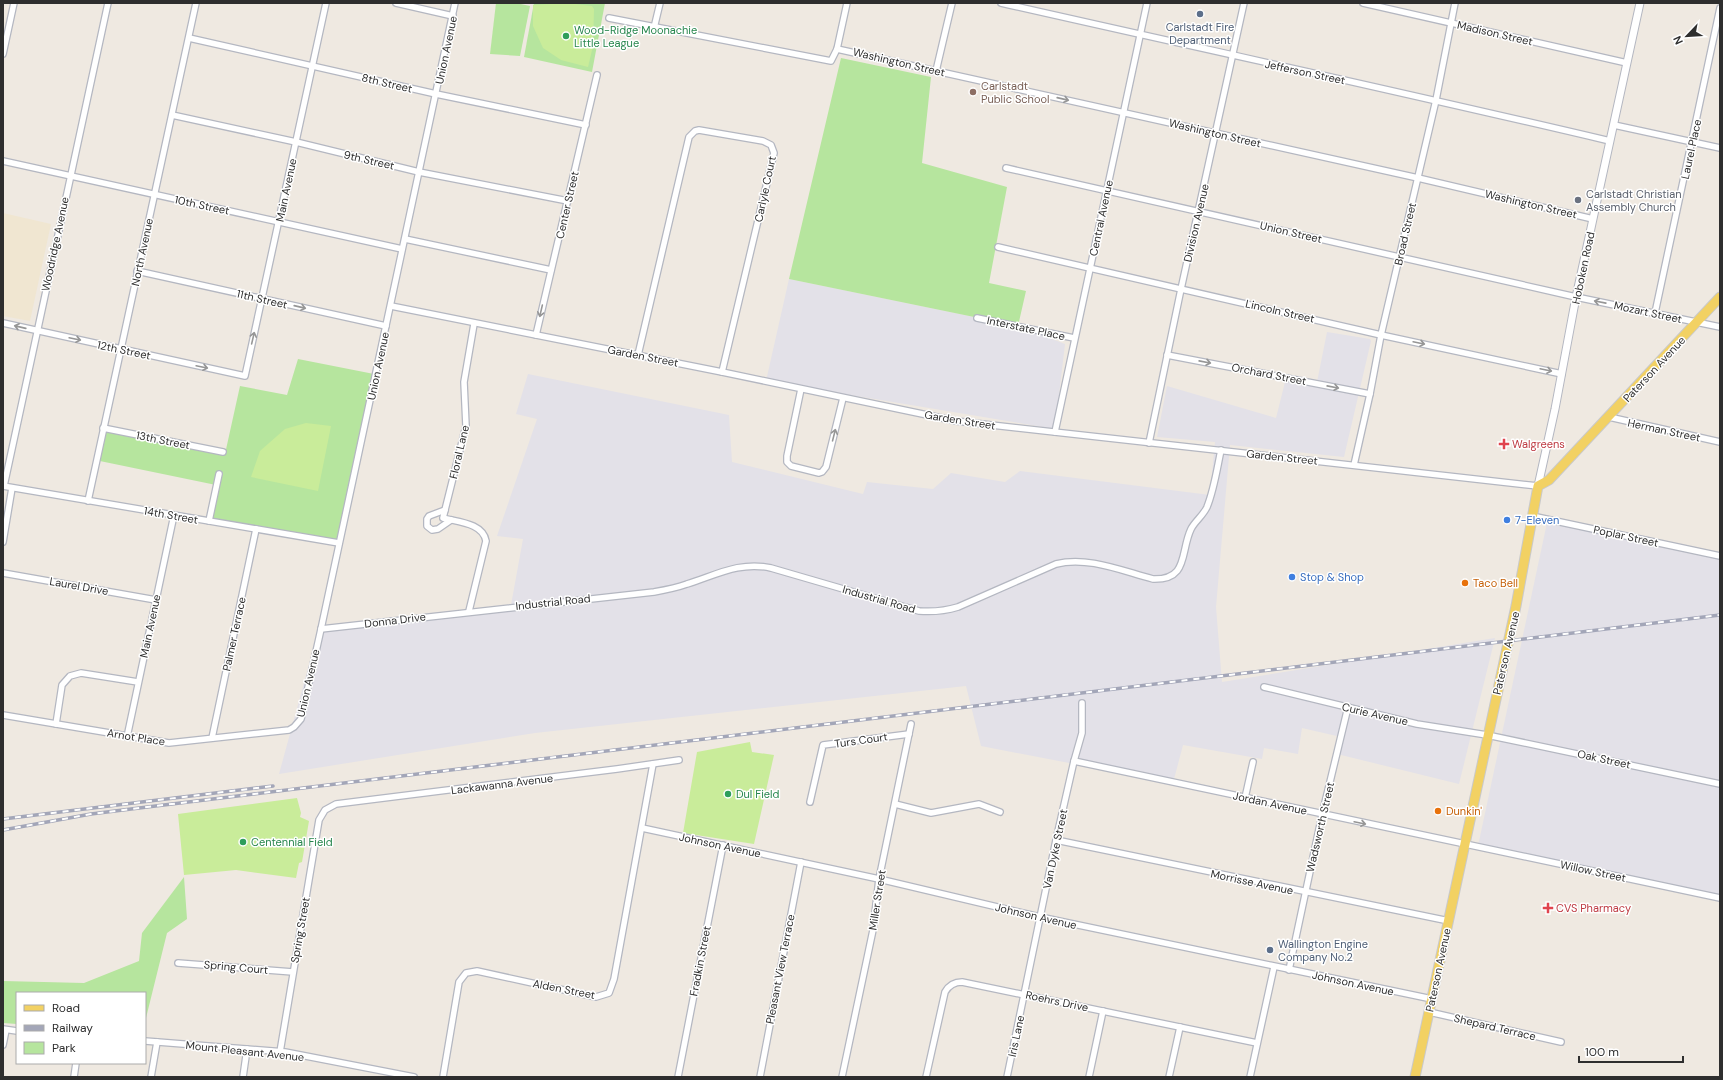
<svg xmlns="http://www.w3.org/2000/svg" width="1723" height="1080" font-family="'DM Sans',sans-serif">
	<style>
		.industrial { fill: #e3e1e8 }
		.education { fill: #f0e6d1 }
		.green { fill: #b6e59e }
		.pitch { fill: #c9ec9a }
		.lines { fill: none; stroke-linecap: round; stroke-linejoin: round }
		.minor-casing { stroke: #b4b7c1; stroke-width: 8 }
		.tertiary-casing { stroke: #b4b7c1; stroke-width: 9 }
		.primary-casing { stroke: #c9c9c9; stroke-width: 11 }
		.minor { stroke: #fff; stroke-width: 5.5 }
		.tertiary { stroke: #fff; stroke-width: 7 }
		.primary { stroke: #f2d163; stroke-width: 9 }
		.rail-casing { stroke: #a3a6b8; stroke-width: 3.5 }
		.rail { stroke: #fff; stroke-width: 2; stroke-dasharray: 6; stroke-linecap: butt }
		.oneway { stroke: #969696 }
		.service-dot { fill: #5c6f8a; stroke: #fff; stroke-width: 1.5 }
		.leisure-dot { fill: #2e9e5b; stroke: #fff; stroke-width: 1.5 }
		.education-dot { fill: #8d6e63; stroke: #fff; stroke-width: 1.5 }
		.worship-dot { fill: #6b7280; stroke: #fff; stroke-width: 1.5 }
		.health-dot { fill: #e0444e; stroke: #fff; stroke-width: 1.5 }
		.shop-dot { fill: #3f7fe0; stroke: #fff; stroke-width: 1.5 }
		.food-dot { fill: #e8710a; stroke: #fff; stroke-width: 1.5 }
		.labels { text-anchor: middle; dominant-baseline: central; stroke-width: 3; stroke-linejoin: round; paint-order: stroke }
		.service-label { font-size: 11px; fill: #4e5e75; stroke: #fff }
		.leisure-label { font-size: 11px; fill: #27864d; stroke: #fff; text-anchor: start }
		.street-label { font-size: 11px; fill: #2e2e2e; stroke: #fff }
		.education-label { font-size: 11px; fill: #785e54; stroke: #fff; text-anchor: start }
		.worship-label { font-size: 11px; fill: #5b616d; stroke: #fff; text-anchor: start }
		.health-label { font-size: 11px; fill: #be3a42; stroke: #fff; text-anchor: start }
		.shop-label { font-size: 11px; fill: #366cbe; stroke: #fff; text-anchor: start }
		.food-label { font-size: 11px; fill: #c56008; stroke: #fff; text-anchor: start }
	</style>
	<rect width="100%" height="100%" fill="#efe9e1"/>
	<g class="industrial">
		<polygon points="789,279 1018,326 1065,344 1055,429 766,381"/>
		<polygon points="1327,332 1370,339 1371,341 1344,457 1230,445 1216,607 1222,682 1495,638 1459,784 1337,754 1341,737 1302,728 1298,754 1264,748 1262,759 1183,745 1173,783 981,746 966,686 535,733 279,774 319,628 511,605 523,539 497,536 537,419 516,414 528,374 729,415 732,462 863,494 867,482 933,489 951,473 1005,482 1020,471 1210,495 1215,442 1157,437 1167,386 1276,418 1286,378 1317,382"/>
		<polygon points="1548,518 1720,553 1720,896 1478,846"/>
	</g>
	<polygon class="education" points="3,213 51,224 30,321 3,316"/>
	<g class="green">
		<polygon points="496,3 516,3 530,6 520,56 490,54"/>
		<polygon points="534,3 605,3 592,72 524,57"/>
		<polygon points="841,58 931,77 922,163 1007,187 989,283 1026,291 1018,326 789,279"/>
		<polygon points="298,359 374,374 336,545 207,520 216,485 95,460 102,426 225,454 240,386 287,395"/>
		<polygon points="184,877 187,919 167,933 145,1022 145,993 17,993 17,1024 3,1023 3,981 84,983 139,961 142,933"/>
	</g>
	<g class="pitch">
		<polygon points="567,3 592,6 594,9 593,46 588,67 561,60 543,48 533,26 533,5"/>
		<polygon points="306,423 331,426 318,491 251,477 260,451 285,429"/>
		<polygon points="750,742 752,752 774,755 754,844 683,833 697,752"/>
		<polygon points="297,798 301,813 300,817 309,821 302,862 299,863 296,878 236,870 184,875 178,814"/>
	</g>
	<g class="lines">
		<defs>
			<g id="minor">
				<polyline points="396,3 453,16"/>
				<path d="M1001 3C1204 49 1407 93 1610 141"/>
				<polyline points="1363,3 1627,63"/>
				<polyline points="609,18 831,61 837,49 847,3"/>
				<polyline points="654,28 660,3"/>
				<polyline points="189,38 436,94 586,125"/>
				<polyline points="837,49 1418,178 1593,219"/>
				<polyline points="3,54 14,3"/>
				<polyline points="936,71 952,3"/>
				<polyline points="172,115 296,142 419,172 568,201"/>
				<polyline points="1614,125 1720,148"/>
				<polyline points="3,161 402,249"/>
				<polyline points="1006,168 1576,297 1720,327"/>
				<polyline points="405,239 551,270"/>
				<polyline points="998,247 1381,335 1562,374"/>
				<polyline points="137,271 386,326"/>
				<polyline points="391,306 722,372 956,421 1538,486"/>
				<polyline points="1655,313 1720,8"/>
				<polyline points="977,318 1074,338"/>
				<polyline points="3,323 245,376 326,3"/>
				<polyline points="536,335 597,75"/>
				<polyline points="638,355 689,137 695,131 699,130 763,141 771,145 774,153 722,372"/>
				<polyline points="1167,355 1370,394"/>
				<polyline points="801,389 787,456 787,462 791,466 819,473 822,472 826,467 843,398"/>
				<polyline points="1609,417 1720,442"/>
				<polyline points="103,428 223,452"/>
				<polyline points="1055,432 1147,3"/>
				<polyline points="1149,443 1181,289 1244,3"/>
				<polyline points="1354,465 1370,394 1381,335 1436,100 1455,3"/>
				<polyline points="3,486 339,543"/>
				<polyline points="4,486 108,3"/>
				<polyline points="88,501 196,3"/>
				<polyline points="445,510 429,516 427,519 427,526 432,530 438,529 451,520"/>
				<polyline points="1532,516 1720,556"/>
				<polyline points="209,521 219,474"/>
				<polyline points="3,542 12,488"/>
				<polyline points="3,573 156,600"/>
				<path d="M469 611 486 541C483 523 458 522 443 518L466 426 464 382 474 324"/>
				<path d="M321 629 654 592C665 590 676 588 687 584 716 575 740 561 771 568L919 611C933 612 945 611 958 607L1056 564C1088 556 1122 571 1153 579 1189 580 1180 552 1191 529 1195 521 1203 516 1207 507 1214 490 1217 469 1221 450"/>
				<polyline points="1264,687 1417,724 1487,735 1720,784"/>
				<polyline points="3,715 169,743 289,730 294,727 301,719 321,629 455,3"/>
				<polyline points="56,724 62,685 70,676 81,673 138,682"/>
				<polyline points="127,737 174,515"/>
				<polyline points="212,738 256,529"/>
				<polyline points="1074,761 1720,898"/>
				<polyline points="1245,798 1253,762"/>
				<polyline points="810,802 823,745 909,734"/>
				<polyline points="895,804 931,813 979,804 1000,812"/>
				<polyline points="642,828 879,879 1040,917 1432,999"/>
				<polyline points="1056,840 1449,921"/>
				<polyline points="178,963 293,972"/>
				<polyline points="1289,970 1322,815 1348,707"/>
				<polyline points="1429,1012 1561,1042"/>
				<polyline points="3,1029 17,1031"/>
				<polyline points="145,1041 285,1052 414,1077"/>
				<polyline points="3,1045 6,1030"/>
				<polyline points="280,1052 319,820 325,810 336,804 617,769 679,760"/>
				<polyline points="74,1077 76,1063"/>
				<polyline points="151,1077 157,1042"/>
				<polyline points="243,1077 247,1049"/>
				<polyline points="443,1077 459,982 466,973 477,971 596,997 609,993 614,979 653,764"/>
				<polyline points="678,1077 723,845"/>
				<polyline points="760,1077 801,862"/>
				<polyline points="842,1077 873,930 879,879 911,724"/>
				<path d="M926 1077 945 992C949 985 954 982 962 982L1257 1043"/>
				<polyline points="1007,1077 1056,840 1074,761 1082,733 1082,703"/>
				<polyline points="1089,1077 1103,1011"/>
				<polyline points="1169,1077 1180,1027"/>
				<polyline points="1250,1077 1274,967"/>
			</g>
			<polyline id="tertiary" points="1538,486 1555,409 1576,297 1640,3"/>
			<polyline id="primary" points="1415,1077 1516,606 1538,486 1549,480 1720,297"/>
		</defs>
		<use href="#minor" class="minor-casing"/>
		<use href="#tertiary" class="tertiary-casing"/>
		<use href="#primary" class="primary-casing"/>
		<use href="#minor" class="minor"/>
		<use href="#tertiary" class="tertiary"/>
		<use href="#primary" class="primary"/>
		<defs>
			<g id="rail">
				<polyline points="3,819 273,786"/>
				<polyline points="3,830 91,814 131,809 1720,615"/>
			</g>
		</defs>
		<use href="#rail" class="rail-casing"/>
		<use href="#rail" class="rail"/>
	</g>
	<defs><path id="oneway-shaft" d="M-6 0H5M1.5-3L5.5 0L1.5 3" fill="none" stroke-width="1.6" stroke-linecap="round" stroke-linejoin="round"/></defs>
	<g class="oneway">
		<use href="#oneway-shaft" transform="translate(1063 99) rotate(13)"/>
		<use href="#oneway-shaft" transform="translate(1600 302) rotate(-169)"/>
		<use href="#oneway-shaft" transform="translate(300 307) rotate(13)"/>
		<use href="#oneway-shaft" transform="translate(541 311) rotate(103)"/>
		<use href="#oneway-shaft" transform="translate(20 327) rotate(-167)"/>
		<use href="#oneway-shaft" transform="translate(253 338) rotate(-77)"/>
		<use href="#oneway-shaft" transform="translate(75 339) rotate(12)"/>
		<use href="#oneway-shaft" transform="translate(1419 343) rotate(12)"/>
		<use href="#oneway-shaft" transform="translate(1205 362) rotate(11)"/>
		<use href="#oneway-shaft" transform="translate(202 367) rotate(12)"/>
		<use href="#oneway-shaft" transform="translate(1546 370) rotate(12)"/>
		<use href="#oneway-shaft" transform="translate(1333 387) rotate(11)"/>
		<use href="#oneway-shaft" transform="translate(834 435) rotate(-76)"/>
		<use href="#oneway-shaft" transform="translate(1360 823) rotate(12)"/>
	</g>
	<g class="service-dot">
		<circle cx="1200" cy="14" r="4"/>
		<circle cx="1270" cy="950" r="4"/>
	</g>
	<g class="leisure-dot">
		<circle cx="566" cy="36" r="4"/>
		<circle cx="728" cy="794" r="4"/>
		<circle cx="243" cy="842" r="4"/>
	</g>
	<circle class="education-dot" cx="973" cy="92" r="4"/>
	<circle class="worship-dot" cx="1578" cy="200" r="4"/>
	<g class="health-dot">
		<path d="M1502 438h4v4h4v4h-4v4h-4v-4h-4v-4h4z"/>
		<path d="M1546 902h4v4h4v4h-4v4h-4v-4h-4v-4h4z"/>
	</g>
	<g class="shop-dot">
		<circle cx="1507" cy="520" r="4"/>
		<circle cx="1292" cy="577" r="4"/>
	</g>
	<g class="food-dot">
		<circle cx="1465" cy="583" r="4"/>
		<circle cx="1438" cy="811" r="4"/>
	</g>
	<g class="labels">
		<g class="service-label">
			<text x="1200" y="27">Carlstadt Fire<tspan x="1200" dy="13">Department</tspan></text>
			<text x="1278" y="944" text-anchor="start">Wallington Engine<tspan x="1278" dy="13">Company No.2</tspan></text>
		</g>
		<g class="leisure-label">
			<text x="574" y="30">Wood-Ridge Moonachie<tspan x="574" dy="13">Little League</tspan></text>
			<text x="736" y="794">Dul Field</text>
			<text x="251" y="842">Centennial Field</text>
		</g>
		<g class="street-label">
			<text transform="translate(1495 33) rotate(13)">Madison Street</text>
			<text transform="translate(446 50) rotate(-78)">Union Avenue</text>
			<text transform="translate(899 62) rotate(13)">Washington Street</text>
			<text transform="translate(1305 72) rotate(12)">Jefferson Street</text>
			<text transform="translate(387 83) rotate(13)">8th Street</text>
			<text transform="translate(1215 133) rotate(13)">Washington Street</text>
			<text transform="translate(1691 149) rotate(-78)">Laurel Place</text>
			<text transform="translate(369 160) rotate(13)">9th Street</text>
			<text transform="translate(765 189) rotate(-78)">Carlyle Court</text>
			<text transform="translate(286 190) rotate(-78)">Main Avenue</text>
			<text transform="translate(1531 204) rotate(13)">Washington Street</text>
			<text transform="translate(202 205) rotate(12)">10th Street</text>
			<text transform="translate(567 205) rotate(-77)">Center Street</text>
			<text transform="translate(1101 218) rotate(-78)">Central Avenue</text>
			<text transform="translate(1196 223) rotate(-77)">Division Avenue</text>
			<text transform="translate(1291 232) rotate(13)">Union Street</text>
			<text transform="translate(1405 234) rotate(-77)">Broad Street</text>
			<text transform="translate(55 244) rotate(-78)">Woodridge Avenue</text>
			<text transform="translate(142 252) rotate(-78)">North Avenue</text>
			<text transform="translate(1583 268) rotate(-78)">Hoboken Road</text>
			<text transform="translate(262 299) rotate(13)">11th Street</text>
			<text transform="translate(1280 311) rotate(13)">Lincoln Street</text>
			<text transform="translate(1648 312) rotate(12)">Mozart Street</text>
			<text transform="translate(1026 328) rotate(12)">Interstate Place</text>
			<text transform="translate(124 350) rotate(12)">12th Street</text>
			<text transform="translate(643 356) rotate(11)">Garden Street</text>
			<text transform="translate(378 366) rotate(-78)">Union Avenue</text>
			<text transform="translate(1654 369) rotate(-47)">Paterson Avenue</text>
			<text transform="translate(1269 374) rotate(11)">Orchard Street</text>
			<text transform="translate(960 420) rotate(9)">Garden Street</text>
			<text transform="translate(1664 430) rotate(12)">Herman Street</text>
			<text transform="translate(163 440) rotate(11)">13th Street</text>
			<text transform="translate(459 452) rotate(-77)">Floral Lane</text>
			<text transform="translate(1282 457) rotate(6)">Garden Street</text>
			<text transform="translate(171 515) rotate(10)">14th Street</text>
			<text transform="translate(1626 536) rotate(12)">Poplar Street</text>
			<text transform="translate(79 586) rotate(10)">Laurel Drive</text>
			<text transform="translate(879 599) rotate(16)">Industrial Road</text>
			<text transform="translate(553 602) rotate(-6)">Industrial Road</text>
			<text transform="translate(395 620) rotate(-7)">Donna Drive</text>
			<text transform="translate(150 626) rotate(-78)">Main Avenue</text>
			<text transform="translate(234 634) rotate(-78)">Palmer Terrace</text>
			<text transform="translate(1506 653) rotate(-77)">Paterson Avenue</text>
			<text transform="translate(308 683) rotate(-77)">Union Avenue</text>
			<text transform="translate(1375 714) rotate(13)">Curie Avenue</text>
			<text transform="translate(136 737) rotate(9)">Arnot Place</text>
			<text transform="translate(861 740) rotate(-8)">Turs Court</text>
			<text transform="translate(1604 759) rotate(12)">Oak Street</text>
			<text transform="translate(502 784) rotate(-7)">Lackawanna Avenue</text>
			<text transform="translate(1270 803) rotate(12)">Jordan Avenue</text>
			<text transform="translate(1320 827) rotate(-77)">Wadsworth Street</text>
			<text transform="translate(720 845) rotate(12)">Johnson Avenue</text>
			<text transform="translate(1055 849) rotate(-78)">Van Dyke Street</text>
			<text transform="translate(1593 871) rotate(12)">Willow Street</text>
			<text transform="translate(1252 882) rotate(12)">Morrisse Avenue</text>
			<text transform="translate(877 900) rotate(-81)">Miller Street</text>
			<text transform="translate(1036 916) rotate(13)">Johnson Avenue</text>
			<text transform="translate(300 930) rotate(-80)">Spring Street</text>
			<text transform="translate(700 961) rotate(-79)">Fradkin Street</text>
			<text transform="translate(236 967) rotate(5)">Spring Court</text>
			<text transform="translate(780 969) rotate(-79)">Pleasant View Terrace</text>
			<text transform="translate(1438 970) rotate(-78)">Paterson Avenue</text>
			<text transform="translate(1353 983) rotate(12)">Johnson Avenue</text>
			<text transform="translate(564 989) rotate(11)">Alden Street</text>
			<text transform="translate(1057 1001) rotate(12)">Roehrs Drive</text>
			<text transform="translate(1495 1027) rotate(13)">Shepard Terrace</text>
			<text transform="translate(1016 1036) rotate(-78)">Iris Lane</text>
			<text transform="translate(245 1051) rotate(6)">Mount Pleasant Avenue</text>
		</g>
		<g class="education-label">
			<text x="981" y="86">Carlstadt<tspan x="981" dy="13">Public School</tspan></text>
		</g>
		<g class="worship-label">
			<text x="1586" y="194">Carlstadt Christian<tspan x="1586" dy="13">Assembly Church</tspan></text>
		</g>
		<g class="health-label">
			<text x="1512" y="444">Walgreens</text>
			<text x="1556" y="908">CVS Pharmacy</text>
		</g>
		<g class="shop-label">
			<text x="1515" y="520">7-Eleven</text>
			<text x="1300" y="577">Stop &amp; Shop</text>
		</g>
		<g class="food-label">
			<text x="1473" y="583">Taco Bell</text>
			<text x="1446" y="811">Dunkin'</text>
		</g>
	</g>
	<rect width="1723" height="1080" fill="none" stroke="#2e2e2e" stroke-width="8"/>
	<rect x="16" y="992" width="130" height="72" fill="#ffffff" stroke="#ababab"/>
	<rect x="24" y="1005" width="20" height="6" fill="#f2d163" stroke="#ababab"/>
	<text x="52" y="1012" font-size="12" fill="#2e2e2e">Road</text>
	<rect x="24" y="1025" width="20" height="6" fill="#a3a6b8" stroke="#ababab"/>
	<text x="52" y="1032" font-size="12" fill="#2e2e2e">Railway</text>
	<rect x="24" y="1042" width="20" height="12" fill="#b6e59e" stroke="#ababab"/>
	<text x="52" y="1052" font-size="12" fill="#2e2e2e">Park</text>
	<g transform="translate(1687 36) rotate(245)" stroke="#ffffff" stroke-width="3" paint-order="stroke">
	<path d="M0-3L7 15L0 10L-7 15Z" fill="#2e2e2e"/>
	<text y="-6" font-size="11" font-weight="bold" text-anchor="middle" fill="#2e2e2e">N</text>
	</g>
	<path d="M1579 1056v6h104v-6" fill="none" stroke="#2e2e2e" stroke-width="2"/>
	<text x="1585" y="1056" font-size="12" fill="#2e2e2e" stroke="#ffffff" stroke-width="3" paint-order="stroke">100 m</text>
</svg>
